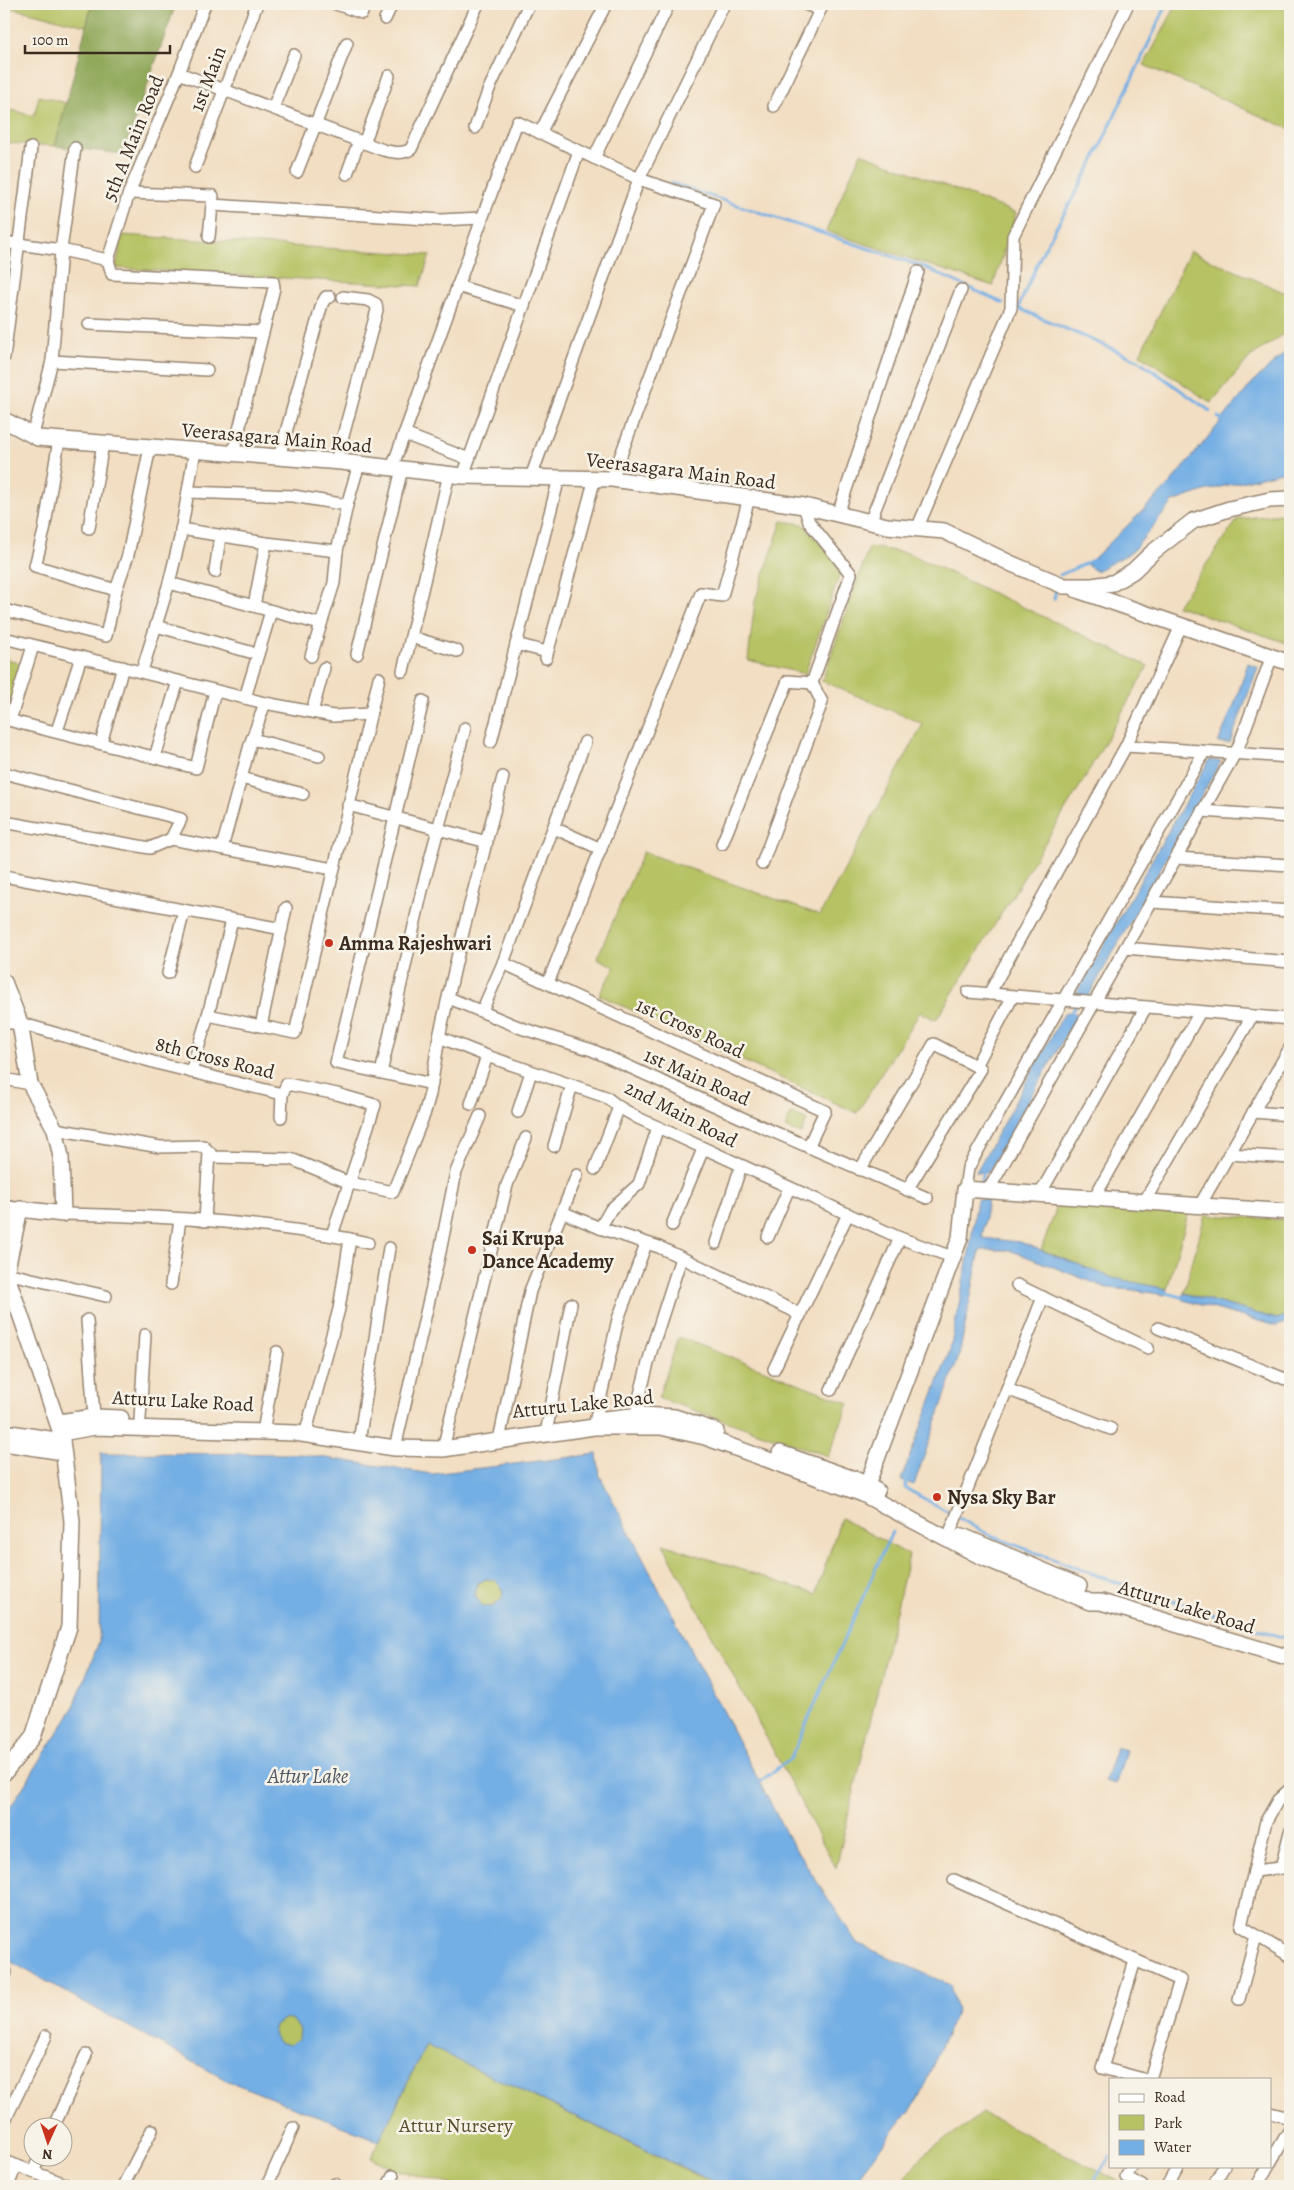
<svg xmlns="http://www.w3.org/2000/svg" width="1294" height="2190" font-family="Alegreya,serif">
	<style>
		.green { fill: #b6c264; stroke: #787641 }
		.forest { fill: #90a85a; stroke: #66693c }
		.water { fill: #73aee4; stroke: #576c81; fill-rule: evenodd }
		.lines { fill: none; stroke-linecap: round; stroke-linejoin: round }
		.stream { stroke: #73aee4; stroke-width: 3 }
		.street-casing { stroke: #968470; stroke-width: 14 }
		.secondary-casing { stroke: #968470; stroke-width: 18 }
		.street { stroke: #fff; stroke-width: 11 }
		.secondary { stroke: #fff; stroke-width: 15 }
		.poi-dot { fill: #c8321e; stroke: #f7f3e8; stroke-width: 2 }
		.labels { text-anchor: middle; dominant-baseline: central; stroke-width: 5; stroke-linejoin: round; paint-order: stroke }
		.street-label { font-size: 20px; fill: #3b2a1e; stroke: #f7f3e8 }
		.poi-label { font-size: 20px; font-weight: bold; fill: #3b2a1e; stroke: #f7f3e8; text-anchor: start }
		.park-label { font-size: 20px; fill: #5a5030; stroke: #f7f3e8 }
		.water-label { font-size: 21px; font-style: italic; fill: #4f5863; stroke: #f7f3e8 }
	</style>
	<rect width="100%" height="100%" fill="#f7f3e8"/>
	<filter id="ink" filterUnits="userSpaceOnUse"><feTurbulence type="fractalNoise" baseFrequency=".02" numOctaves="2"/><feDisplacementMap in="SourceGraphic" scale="10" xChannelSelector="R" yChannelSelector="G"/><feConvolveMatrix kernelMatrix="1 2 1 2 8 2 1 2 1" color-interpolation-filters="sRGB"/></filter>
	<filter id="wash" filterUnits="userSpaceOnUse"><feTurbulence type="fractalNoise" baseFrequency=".0096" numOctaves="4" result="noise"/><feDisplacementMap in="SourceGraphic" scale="20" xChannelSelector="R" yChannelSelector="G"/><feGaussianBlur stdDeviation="1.12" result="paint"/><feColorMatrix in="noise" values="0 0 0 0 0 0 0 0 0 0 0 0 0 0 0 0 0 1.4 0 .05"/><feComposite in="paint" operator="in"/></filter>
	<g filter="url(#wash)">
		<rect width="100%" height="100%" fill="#f2dec2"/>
		<g class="green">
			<polygon points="4,4 92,4 86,26 4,6"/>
			<polygon points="1177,4 1275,4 1290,11 1290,129 1144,65"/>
			<polygon points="39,96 66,103 55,146 4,143 4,108 34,116"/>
			<polygon points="861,153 1016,213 993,286 826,231"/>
			<polygon points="122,235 430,255 420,286 116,268"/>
			<polygon points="1190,251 1290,295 1290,330 1250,357 1211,403 1140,354"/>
			<polygon points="1290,513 1290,644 1177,606 1238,519"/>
			<polygon points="782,521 803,524 842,568 805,674 748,660 755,601"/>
			<polygon points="869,547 908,553 1148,666 1083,781 936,1020 920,1012 857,1113 599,995 615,967 597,958 643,852 820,915 923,724 822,681"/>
			<polygon points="4,658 22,664 8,713 4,712"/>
			<polygon points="791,1114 807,1120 801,1134 785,1128"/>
			<polygon points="1058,1204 1188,1214 1167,1289 1113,1278 1041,1250"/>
			<polygon points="1205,1215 1290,1220 1290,1314 1277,1319 1184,1293"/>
			<polygon points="679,1337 849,1403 828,1456 658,1398"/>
			<polygon points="841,1518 909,1555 836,1868 663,1544 816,1594"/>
			<circle cx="489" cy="1593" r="14"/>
			<circle cx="287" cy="2032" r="14"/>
			<polygon points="426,2045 705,2179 722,2186 457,2186 394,2169 371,2158"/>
			<polygon points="983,2113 1128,2186 899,2186 923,2155"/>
		</g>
		<polygon class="forest" points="92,4 176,4 123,154 55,146"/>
		<g class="water">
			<polygon points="1290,348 1290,470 1204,491 1173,502 1132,552 1096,571 1087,565 1169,485 1253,382"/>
			<polygon points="1248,663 1258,667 1230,743 1218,743 1235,702"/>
			<polygon points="1209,760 1221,761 1088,997 1075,995"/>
			<polygon points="1065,1012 1078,1014 988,1173 976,1172"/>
			<polygon points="977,1199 988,1199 982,1238 1020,1242 1113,1278 1167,1289 1165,1295 1133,1290 1107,1288 1020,1254 1009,1250 980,1250 959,1356 914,1485 901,1480 950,1350 970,1247"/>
			<polygon points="1184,1293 1277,1319 1290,1314 1290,1322 1276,1326 1183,1300"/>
			<path d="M101 1453 300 1454 432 1474 597 1454 600 1476 788 1837 857 1943 950 1985 957 2010 918 2099 851 2186H722L426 2045 379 2141 226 2080 4 1958V1817L73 1709 99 1642ZM486 1579 495 1580 503 1590 502 1599 492 1607 483 1606 475 1596 478 1583ZM285 2018 293 2020 300 2030 299 2038 290 2045 278 2042 273 2034 275 2025Z"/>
			<polygon points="1116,1747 1126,1750 1116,1784 1105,1781"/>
		</g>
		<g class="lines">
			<g class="stream">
				<polyline points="1167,4 1094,160 1042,253 1018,308 1138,360 1210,411"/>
				<polyline points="671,183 921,266 1003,303"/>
				<polyline points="1218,417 1222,420"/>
				<polyline points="1060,575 1095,559"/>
				<polyline points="1054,599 1056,589"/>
				<polyline points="1069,1016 1076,1004"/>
				<polyline points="981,1185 983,1169"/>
				<polyline points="1163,1292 1186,1298"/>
				<polyline points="907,1480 905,1488 954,1515"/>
				<polyline points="959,1518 991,1536 1118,1583 1290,1640"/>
				<polyline points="757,1784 791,1758 892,1532"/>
				<polyline points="857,2173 878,2186"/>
				<polyline points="1091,2186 1110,2156"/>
			</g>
		</g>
	</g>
	<g filter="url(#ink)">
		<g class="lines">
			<defs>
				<g id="street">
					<polyline points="336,4 362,13"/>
					<polyline points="805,4 820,10"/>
					<polyline points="385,19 392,4"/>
					<path d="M179 73 383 150C392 152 402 155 411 149L478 4"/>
					<polyline points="774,106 823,4"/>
					<polyline points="273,108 294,55"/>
					<polyline points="475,128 489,89 529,4"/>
					<polyline points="540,133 606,4"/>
					<polyline points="364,143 389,76"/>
					<polyline points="594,158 669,4"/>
					<polyline points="195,167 257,4"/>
					<polyline points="297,172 347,43"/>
					<polyline points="347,174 359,141"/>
					<polyline points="129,193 213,196 212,205 441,220 481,218"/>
					<polyline points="209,237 212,205"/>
					<polyline points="4,242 61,250 108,260"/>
					<polyline points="108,260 112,274 273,282 274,288 233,454"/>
					<polyline points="108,260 129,193 179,73 205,4"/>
					<polyline points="457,286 524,306"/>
					<polyline points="89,324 262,332"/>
					<polyline points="4,357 31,148"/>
					<polyline points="52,361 207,370"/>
					<polyline points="404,434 469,459"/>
					<polyline points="33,435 52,361 61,250 75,148"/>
					<polyline points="59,440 44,531 35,566 116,590"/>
					<polyline points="279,457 322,304 326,297 330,297"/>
					<polyline points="336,462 377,310 376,304 368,300 343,297"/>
					<polyline points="392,468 517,122 639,179 714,204 612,479"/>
					<polyline points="463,476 579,151"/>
					<polyline points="531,477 639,179 724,4"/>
					<polyline points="188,492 293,496 347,505 359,464"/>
					<polyline points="838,514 918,272"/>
					<polyline points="870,522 961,290"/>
					<polyline points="89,528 103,443"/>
					<polyline points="181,529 266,543 337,551 347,505"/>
					<polyline points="917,529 1011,308 1013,236 1128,4"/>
					<polyline points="215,572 220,536"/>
					<polyline points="169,583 320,624"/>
					<polyline points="254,606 266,543"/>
					<polyline points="4,610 106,636 116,590 128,555 150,447"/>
					<polyline points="156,626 250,652"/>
					<polyline points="411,637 457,651"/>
					<polyline points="4,638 265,703 333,716 370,714"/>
					<polyline points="516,644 547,652"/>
					<polyline points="357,654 402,469"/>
					<polyline points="311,656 334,583 337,551"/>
					<polyline points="546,658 595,478"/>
					<polyline points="142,671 169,583 180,538 195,450"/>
					<polyline points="403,671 449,474"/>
					<polyline points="245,698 271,611"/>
					<polyline points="423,701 336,1063 432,1084"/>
					<polyline points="312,712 324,668"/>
					<polyline points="4,719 196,768 215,691"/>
					<polyline points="10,720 33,646"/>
					<polyline points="57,731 81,657"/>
					<polyline points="252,739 319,756"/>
					<polyline points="491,742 559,478"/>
					<polyline points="101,743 123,667"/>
					<polyline points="1126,746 1290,757"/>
					<polyline points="155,757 178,681"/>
					<polyline points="4,773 181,819 171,839"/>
					<polyline points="241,778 303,794"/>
					<polyline points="348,805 487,842"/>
					<polyline points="1202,811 1290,817"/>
					<polyline points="4,822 150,848 171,839 333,869"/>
					<polyline points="554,828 601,849"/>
					<polyline points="722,844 788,681 812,683 851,574 809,522 804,506"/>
					<polyline points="222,848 250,745 265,703"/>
					<polyline points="1176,858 1290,865"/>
					<polyline points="762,864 822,702 812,683"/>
					<polyline points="4,876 282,929"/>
					<polyline points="1151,902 1290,911"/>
					<polyline points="1125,948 1290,962"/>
					<polyline points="503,963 825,1111 808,1147"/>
					<polyline points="168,973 184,911"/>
					<polyline points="548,983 701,593 722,596 749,498"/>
					<polyline points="968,992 1290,1019"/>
					<polyline points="989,994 1126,746 1181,626"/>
					<polyline points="449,998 521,1028 592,1050 751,1122 927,1198"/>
					<polyline points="482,1011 503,963 585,742"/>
					<polyline points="208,1015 295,1033 379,678"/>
					<polyline points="4,1023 20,1023 160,1064 282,1094 287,1084 337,1094 375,1105 332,1235"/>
					<polyline points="261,1026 286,908"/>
					<polyline points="439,1037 487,1056 606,1097 619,1107 638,1118 900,1238"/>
					<polyline points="976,1066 1013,996"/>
					<polyline points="191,1072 208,1015 232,920"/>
					<polyline points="381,1073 423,886 465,728"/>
					<polyline points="4,1079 30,1084"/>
					<polyline points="471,1104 487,1056"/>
					<polyline points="518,1112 531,1072"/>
					<polyline points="1253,1112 1290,1115"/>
					<polyline points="281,1117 282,1094"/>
					<polyline points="55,1129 160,1147 203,1146 214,1157 291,1159 350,1183 393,1192 424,1115 430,1094 439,1037 464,928 503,777"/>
					<polyline points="554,1146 572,1085"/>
					<polyline points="1229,1154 1290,1158"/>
					<polyline points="595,1169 619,1107"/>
					<polyline points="860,1170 934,1044 981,1069 907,1190"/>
					<polyline points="965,1189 968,1168 1204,752"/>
					<polyline points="988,1191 1238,748 1272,656"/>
					<polyline points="1040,1194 1146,1007"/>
					<polyline points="1094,1198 1200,1012"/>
					<polyline points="1144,1202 1252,1016"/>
					<polyline points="1200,1205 1290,1048"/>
					<polyline points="4,1206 20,1209"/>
					<polyline points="562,1212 600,1228 659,1247 792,1310 800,1316"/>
					<path d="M63 1214C159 1216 255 1221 350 1239L339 1309 305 1435"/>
					<polyline points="205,1221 209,1152"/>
					<polyline points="672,1225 703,1149"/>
					<polyline points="600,1228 611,1209 639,1184 658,1127"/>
					<polyline points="768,1237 789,1188"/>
					<polyline points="350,1239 368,1243"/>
					<polyline points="716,1243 741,1166"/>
					<polyline points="6,1273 106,1296"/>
					<polyline points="171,1284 180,1219"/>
					<polyline points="1017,1285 1148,1348"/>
					<polyline points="87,1320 94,1417"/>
					<polyline points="1158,1328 1290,1381"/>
					<polyline points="774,1369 848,1214"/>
					<polyline points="1007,1389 1043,1297"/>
					<polyline points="831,1390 900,1238 952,1257"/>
					<polyline points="641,1415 637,1406 652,1348 681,1258"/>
					<polyline points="140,1419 145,1335"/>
					<polyline points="594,1427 618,1319 646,1244"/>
					<polyline points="263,1432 277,1352"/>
					<polyline points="546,1433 571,1304"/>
					<polyline points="499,1440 530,1291 577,1175"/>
					<polyline points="359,1442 389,1248"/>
					<polyline points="395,1448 440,1252 456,1172 480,1116"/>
					<polyline points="443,1449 507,1185 526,1138"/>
					<polyline points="947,1540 1007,1389 1111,1429"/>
					<polyline points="1290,1789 1278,1800 1266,1821 1241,1926 1290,1956"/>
					<polyline points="1281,1868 1290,1832"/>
					<polyline points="1254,1871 1290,1867"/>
					<polyline points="954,1880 1180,1980 1150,2079"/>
					<polyline points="1135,1961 1102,2068 1143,2079"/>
					<polyline points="4,1978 6,1972"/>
					<polyline points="1239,1999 1256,1936"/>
					<polyline points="1270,2113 1290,2118"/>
					<polyline points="4,2122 46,2036"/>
					<polyline points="53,2128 86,2055"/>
					<polyline points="4,2161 65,2184"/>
					<polyline points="1270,2163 1290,2129"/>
					<polyline points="1132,2166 1126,2177 1142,2186"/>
					<polyline points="33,2172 39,2158"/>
					<polyline points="8,2186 16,2166"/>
					<polyline points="123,2186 152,2130"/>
					<polyline points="267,2186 293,2128"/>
					<polyline points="334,2186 335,2184"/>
					<polyline points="388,2186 393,2176"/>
					<polyline points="1167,2186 1178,2166"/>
					<polyline points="1213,2186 1224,2166"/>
					<polyline points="1257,2186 1268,2166"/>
				</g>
				<g id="secondary">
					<polyline points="4,420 38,438 341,462 463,476 612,479 749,498 804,506 887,526 944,531 1012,564 1064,586 1092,586 1113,583 1133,571 1153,552 1193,521 1229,509 1270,500 1290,499"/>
					<polyline points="1077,590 1290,663"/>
					<polyline points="4,982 20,1023 30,1084 55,1129 61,1157 63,1214 20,1209 6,1273 61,1433 72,1521 69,1627 33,1737 4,1773"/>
					<polyline points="604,1419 641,1415 675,1417 716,1431"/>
					<polyline points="59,1422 94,1417 121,1418"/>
					<polyline points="4,1432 62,1441"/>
					<polyline points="61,1433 95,1427 295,1433 395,1448 443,1449 594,1427 661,1427 705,1437 863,1494 980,1556 1090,1602 1101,1602 1290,1658"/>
					<polyline points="4,1443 63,1452"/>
					<polyline points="780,1453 857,1480 877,1491"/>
					<polyline points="867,1485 960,1238 965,1189 1290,1212"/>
					<polyline points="962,1536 1079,1586"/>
				</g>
			</defs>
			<use href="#street" class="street-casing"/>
			<use href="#secondary" class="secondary-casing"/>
			<use href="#street" class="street"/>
			<use href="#secondary" class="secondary"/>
		</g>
	</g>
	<g class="poi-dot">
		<circle cx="329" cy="943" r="5"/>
		<circle cx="472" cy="1250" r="5"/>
		<circle cx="937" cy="1497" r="5"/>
	</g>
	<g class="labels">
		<g class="street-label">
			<text transform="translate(208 79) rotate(-69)">1st Main</text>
			<text transform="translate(133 138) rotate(-68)">5th A Main Road</text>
			<text transform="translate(277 438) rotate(5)">Veerasagara Main Road</text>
			<text transform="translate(681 471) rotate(7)">Veerasagara Main Road</text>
			<text transform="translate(690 1028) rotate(25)">1st Cross Road</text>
			<text transform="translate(215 1058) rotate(14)">8th Cross Road</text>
			<text transform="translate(697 1077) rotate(24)">1st Main Road</text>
			<text transform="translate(681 1114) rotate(27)">2nd Main Road</text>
			<text transform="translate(183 1401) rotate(3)">Atturu Lake Road</text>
			<text transform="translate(583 1404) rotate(-6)">Atturu Lake Road</text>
			<text transform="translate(1187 1607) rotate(17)">Atturu Lake Road</text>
		</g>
		<g class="poi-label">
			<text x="339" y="943">Amma Rajeshwari</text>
			<text x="482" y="1238">Sai Krupa<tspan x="482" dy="23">Dance Academy</tspan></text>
			<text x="947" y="1497">Nysa Sky Bar</text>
		</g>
		<g class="park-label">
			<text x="456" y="2125">Attur Nursery</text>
		</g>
		<g class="water-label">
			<text x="308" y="1776">Attur Lake</text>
		</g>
	</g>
	<rect width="1294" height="2190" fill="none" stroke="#f7f3e8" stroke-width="20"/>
	<rect x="1109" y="2078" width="162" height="90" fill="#f7f3e8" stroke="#aca397"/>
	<rect x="1119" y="2094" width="25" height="8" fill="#ffffff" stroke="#aca397"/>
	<text x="1154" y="2102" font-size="15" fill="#3b2a1e">Road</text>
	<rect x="1119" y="2115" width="25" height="15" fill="#b6c264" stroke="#aca397"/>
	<text x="1154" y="2128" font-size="15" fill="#3b2a1e">Park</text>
	<rect x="1119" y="2140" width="25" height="15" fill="#73aee4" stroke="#aca397"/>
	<text x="1154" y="2152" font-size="15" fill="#3b2a1e">Water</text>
	<g transform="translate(48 2142) rotate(183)"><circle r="24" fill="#f7f3e8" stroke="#aca397"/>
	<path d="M0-4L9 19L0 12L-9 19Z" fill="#c8321e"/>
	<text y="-8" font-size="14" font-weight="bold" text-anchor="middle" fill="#3b2a1e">N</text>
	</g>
	<path d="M25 45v8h145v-8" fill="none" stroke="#3b2a1e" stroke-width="2.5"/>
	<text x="32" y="45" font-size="15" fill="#3b2a1e" stroke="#f7f3e8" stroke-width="4" paint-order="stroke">100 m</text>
</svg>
